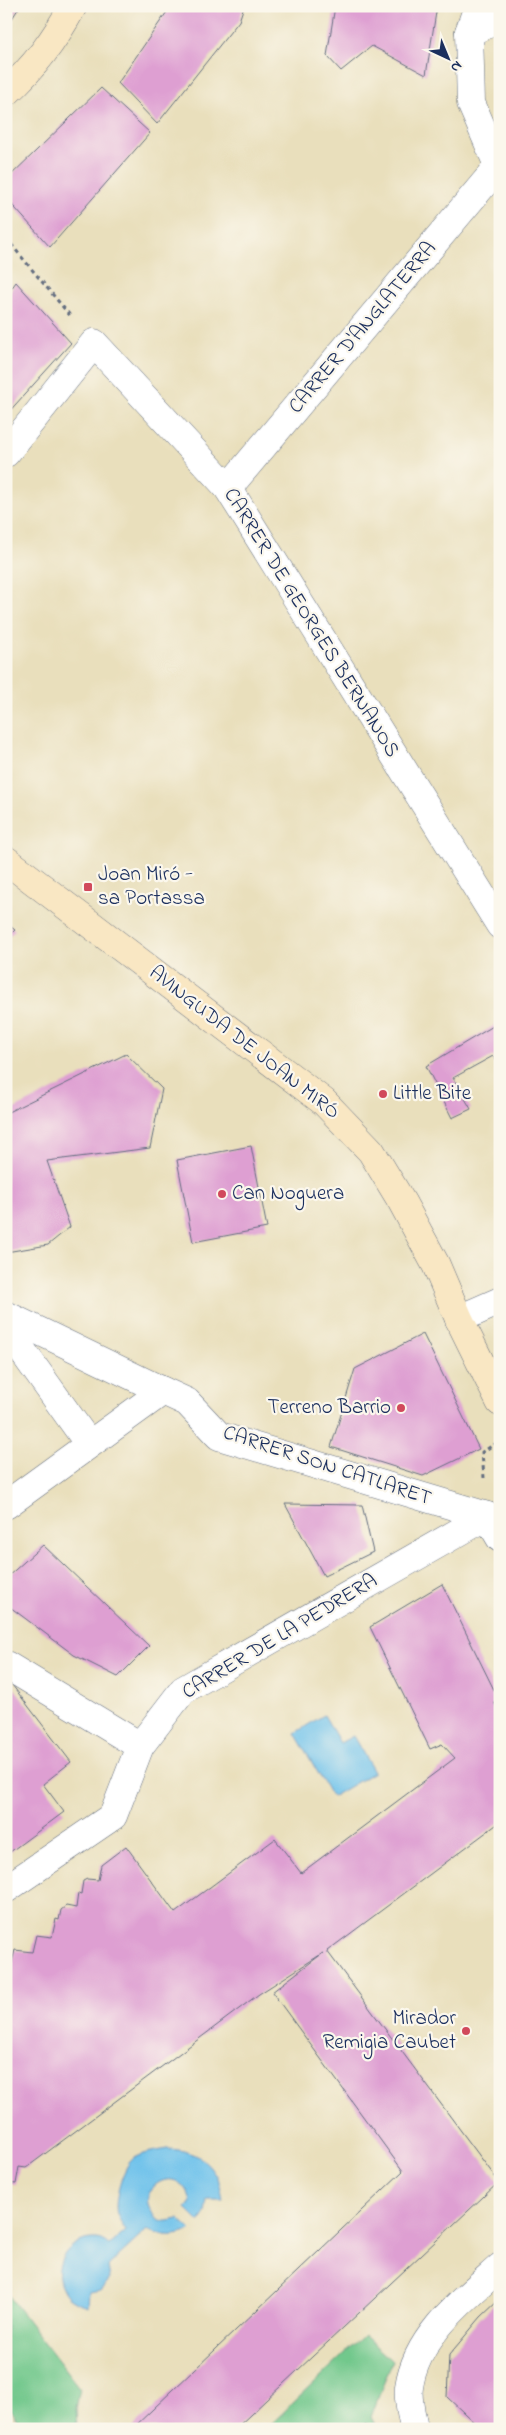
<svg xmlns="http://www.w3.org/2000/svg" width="506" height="2435" font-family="'Indie Flower',sans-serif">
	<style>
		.green { fill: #72c88c; stroke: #467c75 }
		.water { fill: #6fc2eb; stroke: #4578a4 }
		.building { fill: #de9fd2 }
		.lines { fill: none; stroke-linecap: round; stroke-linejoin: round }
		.street-casing { stroke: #636d7f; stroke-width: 29 }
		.secondary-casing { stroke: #636d7f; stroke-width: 29 }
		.path { stroke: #636d7f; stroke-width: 3; stroke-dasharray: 4 4; stroke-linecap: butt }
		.street { stroke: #fff; stroke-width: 28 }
		.secondary { stroke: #f9e7c3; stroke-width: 28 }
		.poi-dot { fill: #d1495b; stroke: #fbf7ec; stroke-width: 2 }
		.labels { text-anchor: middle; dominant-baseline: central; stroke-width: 4.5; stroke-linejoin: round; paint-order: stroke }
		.street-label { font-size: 21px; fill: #1b2f5e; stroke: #fbf7ec }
		.poi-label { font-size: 21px; fill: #1b2f5e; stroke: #fbf7ec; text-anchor: start }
	</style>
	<rect width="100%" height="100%" fill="#fbf7ec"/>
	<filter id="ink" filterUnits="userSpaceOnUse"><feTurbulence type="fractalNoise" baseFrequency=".02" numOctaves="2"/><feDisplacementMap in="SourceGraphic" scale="10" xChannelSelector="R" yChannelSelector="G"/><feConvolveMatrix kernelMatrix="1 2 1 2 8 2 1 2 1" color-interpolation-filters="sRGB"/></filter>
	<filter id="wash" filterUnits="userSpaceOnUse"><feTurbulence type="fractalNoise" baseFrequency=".0096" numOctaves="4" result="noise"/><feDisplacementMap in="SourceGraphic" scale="20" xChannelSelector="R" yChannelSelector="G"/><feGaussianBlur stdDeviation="1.12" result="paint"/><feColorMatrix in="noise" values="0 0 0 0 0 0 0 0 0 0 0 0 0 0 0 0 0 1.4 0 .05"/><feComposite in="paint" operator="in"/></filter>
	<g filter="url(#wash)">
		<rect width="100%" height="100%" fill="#e9dfbc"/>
		<g class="green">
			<polygon points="6,2292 80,2389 76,2408 77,2429 25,2429 6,2404"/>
			<polygon points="364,2335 392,2361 371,2417 377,2429 266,2429"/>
		</g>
		<g class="water">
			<polygon points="324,1715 340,1743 353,1736 374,1772 332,1797 295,1733"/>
			<path d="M167 2149C201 2150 218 2166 223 2200H207L205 2213 199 2222 186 2209 191 2202C179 2158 135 2189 151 2211 154 2215 158 2220 164 2221 168 2222 175 2219 179 2219L191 2230C176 2237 162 2237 147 2230L108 2266 110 2279 101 2290 89 2292 88 2306C80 2303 70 2301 65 2293 48 2268 67 2238 96 2239 101 2239 106 2243 110 2245L126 2231C123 2226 119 2220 117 2214 113 2202 123 2166 133 2159 143 2153 155 2151 167 2149Z"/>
		</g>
		<g id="blocks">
			<g class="building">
				<polygon points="6,6 20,6 6,28"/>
				<polygon points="171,6 244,6 239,21 157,124 118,83"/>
				<polygon points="335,6 437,6 426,75 372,46 341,71 327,56"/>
				<polygon points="101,88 150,133 50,247 6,198 6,180"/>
				<polygon points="16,282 71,343 6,415 6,296"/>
				<polygon points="6,923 15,930 6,939"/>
				<polygon points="500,1022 500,1067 493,1056 453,1078 471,1109 452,1118 426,1066"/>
				<polygon points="126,1054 162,1089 150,1148 47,1161 70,1227 48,1245 6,1252 6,1113"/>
				<polygon points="251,1146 267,1228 193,1242 177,1160"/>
				<polygon points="423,1334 479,1449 423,1476 331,1447 355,1369"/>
				<polygon points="285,1504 362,1505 373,1552 324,1576"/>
				<polygon points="43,1545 149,1646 118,1677 74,1655 6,1604 6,1578"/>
				<polygon points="442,1584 499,1700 494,1702 500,1714 500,1822 327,1951 499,2182 235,2429 132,2429 403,2171 272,1992 323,1953 259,1994 26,2168 19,2167 16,2184 6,2183 6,1973 9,1974 15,1950 32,1952 36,1935 52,1937 56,1919 59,1920 61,1910 66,1906 76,1908 78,1893 81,1894 83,1881 87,1879 98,1880 101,1865 126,1846 175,1913 275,1839 301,1873 455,1758 442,1744 430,1749 370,1627"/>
				<polygon points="9,1681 71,1762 43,1784 64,1812 6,1855 6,1682"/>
				<polygon points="500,2299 500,2429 481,2429 447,2397 449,2355 481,2317"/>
			</g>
		</g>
	</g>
	<g filter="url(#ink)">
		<use href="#blocks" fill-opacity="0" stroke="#636d7f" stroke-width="1"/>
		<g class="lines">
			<defs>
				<g id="street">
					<polyline points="478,6 469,32 471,103 500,170"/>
					<polyline points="469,32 500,19"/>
					<polyline points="6,453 94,343 228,488 500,925"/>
					<polyline points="228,488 498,167"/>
					<polyline points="6,1315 163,1391"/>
					<polyline points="459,1319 500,1301"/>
					<polyline points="6,1328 89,1444"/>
					<polyline points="6,1505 163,1391 187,1402 219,1436 487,1516"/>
					<polyline points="6,1665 140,1746"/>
					<polyline points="6,1889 113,1816 140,1746 183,1690 487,1516 500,1538"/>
					<path d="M414 2429C412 2416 407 2400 409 2387 416 2336 464 2299 500 2267"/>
				</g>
				<g id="secondary">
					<path d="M6 93C36 65 53 42 73 6"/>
					<polyline points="6,860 324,1102 371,1151 402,1202 436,1265 459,1319 500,1402"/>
				</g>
			</defs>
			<use href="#street" class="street-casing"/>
			<use href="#secondary" class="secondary-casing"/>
			<g class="path">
				<polyline points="6,238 72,318"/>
				<polyline points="484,1478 482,1452 500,1441"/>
				<polyline points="364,2429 368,2424"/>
			</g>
			<use href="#street" class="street"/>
			<use href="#secondary" class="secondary"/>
		</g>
	</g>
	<g class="poi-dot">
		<rect x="83" y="882" width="10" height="10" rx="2.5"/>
		<circle cx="383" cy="1094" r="5"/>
		<circle cx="222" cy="1194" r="5"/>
		<circle cx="401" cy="1408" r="5"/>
		<circle cx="466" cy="2031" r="5"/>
	</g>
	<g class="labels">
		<g class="street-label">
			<text transform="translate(363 328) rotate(-50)">CARRER D'ANGLATERRA</text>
			<text transform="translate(311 623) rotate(58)">CARRER DE GEORGES BERNANOS</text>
			<text transform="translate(244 1043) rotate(38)">AVINGUDA DE JOAN MIRÓ</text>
			<text transform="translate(327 1466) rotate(18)">CARRER SON CATLARET</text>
			<text transform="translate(280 1637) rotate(-31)">CARRER DE LA PEDRERA</text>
		</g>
		<g class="poi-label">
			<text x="98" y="875">Joan Miró -<tspan x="98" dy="24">sa Portassa</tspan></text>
			<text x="393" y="1094">Little Bite</text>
			<text x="232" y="1194">Can Noguera</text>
			<text x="391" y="1408" text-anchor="end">Terreno Barrio</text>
			<text x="456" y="2019" text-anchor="end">Mirador<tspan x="456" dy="24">Remigia Caubet</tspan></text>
		</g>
	</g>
	<rect width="506" height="2435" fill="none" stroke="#fbf7ec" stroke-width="25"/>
	<g transform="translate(448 58) rotate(136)" stroke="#fbf7ec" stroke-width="4" paint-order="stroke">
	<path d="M0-4L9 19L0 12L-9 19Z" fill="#1b2f5e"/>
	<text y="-8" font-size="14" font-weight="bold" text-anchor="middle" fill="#1b2f5e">N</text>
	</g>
</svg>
